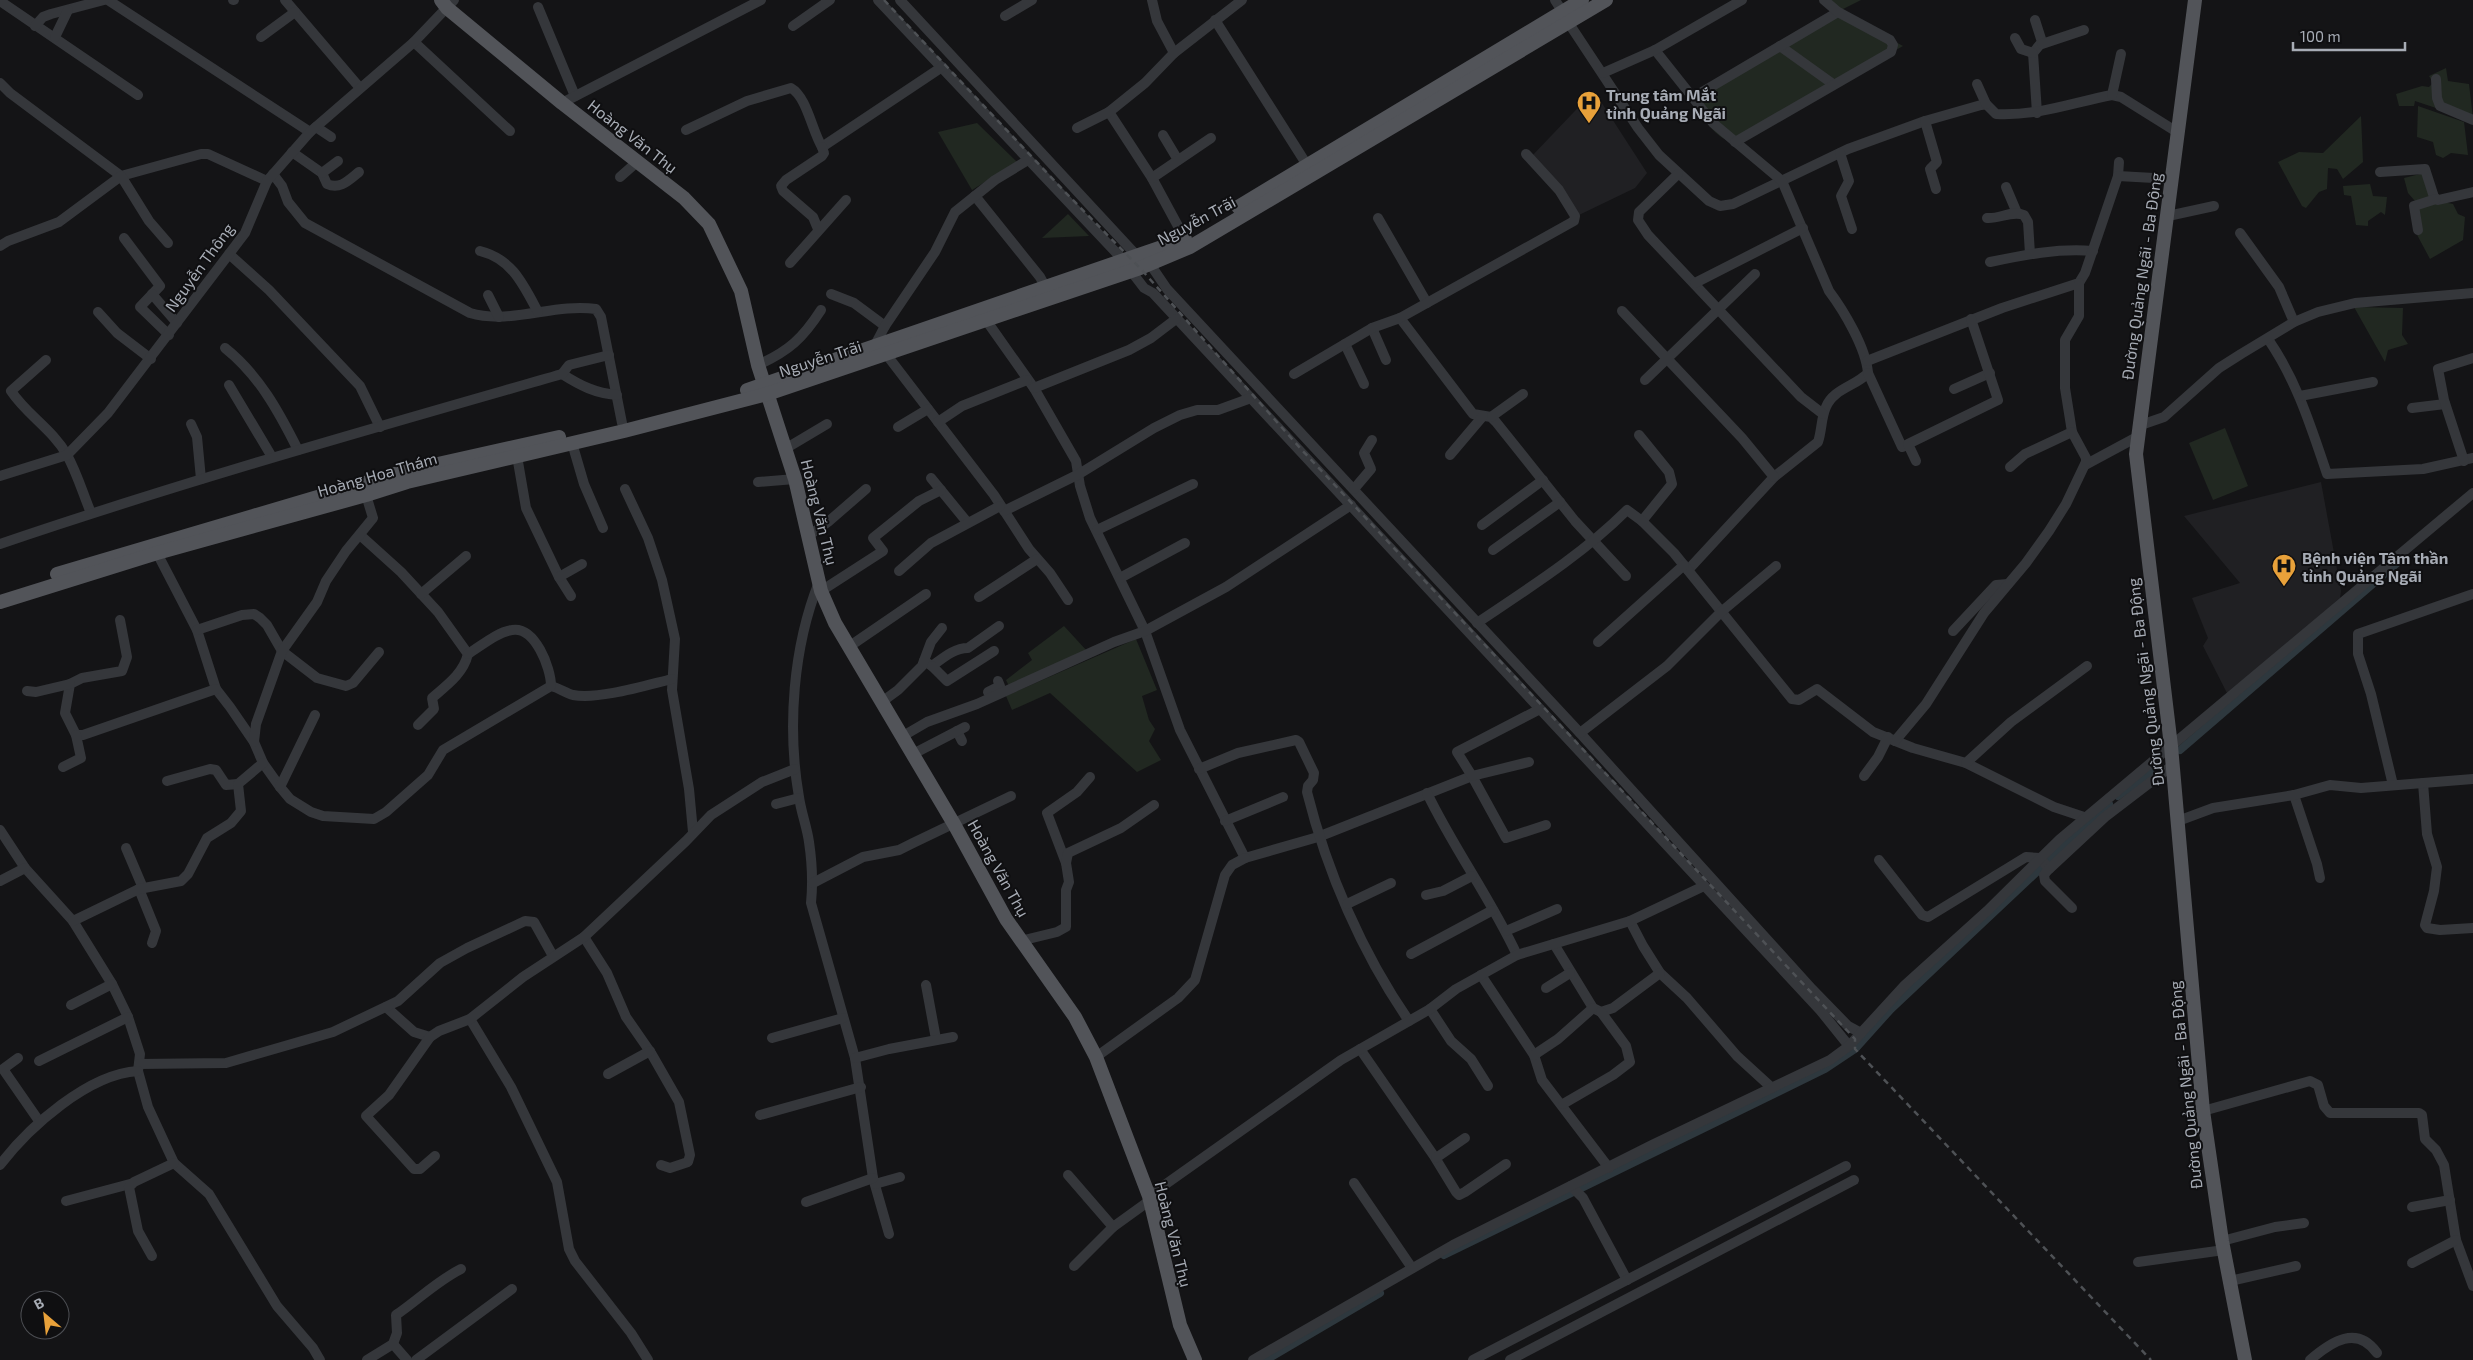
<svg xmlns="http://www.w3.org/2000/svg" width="2473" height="1360" font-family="'Exo 2',sans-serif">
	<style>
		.built { fill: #202023 }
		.green { fill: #212821 }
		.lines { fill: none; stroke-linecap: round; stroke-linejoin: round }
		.canal { stroke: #2e383e; stroke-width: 8 }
		.minor { stroke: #35373b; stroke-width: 10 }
		.major { stroke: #525459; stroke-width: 14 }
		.rail { stroke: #4e5155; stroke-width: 2.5; stroke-dasharray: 6 5; stroke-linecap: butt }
		.labels { text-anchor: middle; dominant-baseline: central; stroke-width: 4; stroke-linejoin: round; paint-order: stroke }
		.poi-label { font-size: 16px; font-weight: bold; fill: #a7acb5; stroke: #0f0f11; text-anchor: start }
		.street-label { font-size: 16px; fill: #a7acb5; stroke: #0f0f11 }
	</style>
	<rect width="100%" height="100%" fill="#141416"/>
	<g class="built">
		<polygon points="1594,91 1647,173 1635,188 1579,215 1531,157"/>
		<polygon points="2321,482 2341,591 2340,598 2228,695 2203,646 2208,638 2192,598 2240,583 2184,516"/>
	</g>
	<g class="green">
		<path d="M1822 0H1861L1839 11 1903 46 1735 142C1714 140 1702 115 1692 98L1838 12Z"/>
		<polygon points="2446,68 2448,81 2469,84 2473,118 2466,118 2415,101 2414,106 2399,106 2396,94 2422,86 2429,87 2433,83 2429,76"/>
		<polygon points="2418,106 2464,122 2468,155 2451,153 2443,158 2436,155 2433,142 2417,137"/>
		<polygon points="2361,116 2363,162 2343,179 2337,169 2328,168 2327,189 2319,192 2306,208 2302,206 2278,162 2299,152 2323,153"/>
		<polygon points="977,123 1017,162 972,190 938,132"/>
		<polygon points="2424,173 2433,200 2453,204 2458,214 2465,217 2463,240 2430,259 2415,231 2415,201 2408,193 2404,178"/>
		<polygon points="2370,184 2373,196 2387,197 2385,215 2381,212 2368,221 2368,226 2356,225 2351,196 2344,195 2343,186"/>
		<polygon points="1068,214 1089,236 1042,238"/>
		<polygon points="2354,307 2403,308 2402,335 2408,344 2388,350 2385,362"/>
		<polygon points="2225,428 2248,486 2213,500 2189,443"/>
		<polygon points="1064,626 1087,651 1009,686 1006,680 1032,660 1028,653"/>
		<polygon points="1136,639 1157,690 1142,696 1149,720 1155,729 1149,741 1161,760 1137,772 1050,693 1012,710 1006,696"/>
	</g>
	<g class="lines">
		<g class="canal">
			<polyline points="2180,750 2403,558"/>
			<polyline points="2118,796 2155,770"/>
			<polyline points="1444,1255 1825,1069 1855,1049 1891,1009 2109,804"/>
			<polyline points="1266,1360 1380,1293"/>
		</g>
		<g class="minor">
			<polyline points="108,0 310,132"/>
			<polyline points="233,0 234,0"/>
			<polyline points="285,0 360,88"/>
			<polyline points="878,0 1124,261"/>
			<polyline points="900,0 1137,256"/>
			<polyline points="1152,0 1157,21 1174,53"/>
			<polyline points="1555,0 1562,11"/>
			<polyline points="0,1 138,95"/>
			<polyline points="538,7 575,96"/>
			<polyline points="1005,16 1032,0"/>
			<polyline points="1215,20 1307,165"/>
			<polyline points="2035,20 2042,42 2033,53 2037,113"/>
			<path d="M1568 22 1638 128 1659 155 1709 201 1720 206 1733 204 1848 149 1925 121 1981 105 1986 104 1996 114C2039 116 2071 103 2112 95L2121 97 2177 132"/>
			<polyline points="35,26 43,17 51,14 104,0"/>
			<polyline points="793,26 830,0"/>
			<polyline points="55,37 68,10"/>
			<polyline points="261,37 295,12"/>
			<polyline points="2015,38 2021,49 2033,53"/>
			<polyline points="414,42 510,131"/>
			<polyline points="2042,44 2084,30"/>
			<polyline points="1780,46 1833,84"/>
			<path d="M1655 50 1713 123 1782 181 1829 291C1844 311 1866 348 1868 373 1856 386 1833 389 1826 407 1821 418 1822 430 1818 442L1774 477 1688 570"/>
			<polyline points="1603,73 1655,50 1742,0"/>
			<polyline points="2436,79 2437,98 2440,106 2473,120"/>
			<polyline points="0,83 10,93 121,176 201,154 208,154 267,181"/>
			<polyline points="1977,84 1986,104"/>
			<polyline points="2112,95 2121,54"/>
			<polyline points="1692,98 1838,12"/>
			<polyline points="562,103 761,0"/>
			<polyline points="1109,112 1152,178 1185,239"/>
			<polyline points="1925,121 1937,162 1930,169 1936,189"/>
			<polyline points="316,127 331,137"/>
			<polyline points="1077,128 1109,112 1145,83 1174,53 1242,0"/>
			<path d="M686 130 747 101 791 88C807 97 812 131 822 147L942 67"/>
			<polyline points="1163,135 1178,160"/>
			<polyline points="1735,142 1891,52 1893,45 1890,40 1838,12 1824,0"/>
			<path d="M292 152 322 173 327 184C340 190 349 180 359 172"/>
			<polyline points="1840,153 1849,181 1841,196 1852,229"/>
			<polyline points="2380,172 2425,169 2434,197 2438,200 2473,192"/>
			<polyline points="322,173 338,161"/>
			<path d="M273 174 282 186 288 202 305 223 470 313C511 325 554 303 596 309L601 317 622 423"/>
			<polyline points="1678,174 1639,212 1638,220 1648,235 1801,397 1823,414"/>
			<polyline points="2118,176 2119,162"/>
			<polyline points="620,177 637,162"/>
			<polyline points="1152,178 1211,138"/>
			<polyline points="2006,187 2017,213"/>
			<polyline points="975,196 1040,277 1046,288"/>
			<polyline points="2168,216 2214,206"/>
			<polyline points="1378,218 1427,303"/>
			<path d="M1987 218C2000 219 2012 210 2024 215L2028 222 2030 254"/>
			<polyline points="818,229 813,217 783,191 781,186 786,180 822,156 824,153 822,147"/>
			<polyline points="2418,230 2414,206 2436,199"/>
			<polyline points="2240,233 2279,287 2294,322"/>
			<polyline points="124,238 160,286 140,307 169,335"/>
			<polyline points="0,246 8,241 59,222 121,176 149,221 168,243"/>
			<path d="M480 251C512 259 523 284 538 312"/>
			<polyline points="229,254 269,290 360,386 380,427"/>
			<path d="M1990 262C2024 255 2058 248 2093 251"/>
			<polyline points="790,263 846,200"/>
			<polyline points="1150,264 1167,289 1580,733 1812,989 1848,1026 1861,1033"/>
			<polyline points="1131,271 1144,288 1153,293 1820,1010 1849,1046"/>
			<polyline points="1695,283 1803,228"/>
			<polyline points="152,294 177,323"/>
			<polyline points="831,294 854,303 885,326"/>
			<polyline points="488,295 499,317"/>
			<polyline points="1622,311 1742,438 1774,477"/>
			<polyline points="98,312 117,333 151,359"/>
			<polyline points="1400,318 1473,414 1491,417 1496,422 1575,521 1626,576"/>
			<polyline points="986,320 1034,388 1076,461 1080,486 1090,518 1145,631 1180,730 1245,858 1318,837 1472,776 1506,838 1546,825"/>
			<polyline points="1372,328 1386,360"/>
			<path d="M2268 339C2297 381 2311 427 2327 474L2423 469 2473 458"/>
			<polyline points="1345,344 1364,384"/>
			<polyline points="875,345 885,326 935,252 955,212 995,180 1028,160"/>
			<path d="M225 348C259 375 279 412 298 450"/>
			<polyline points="886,354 994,495 1029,549 1050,573 1068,600"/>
			<path d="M46 360 11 391C27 415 53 430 67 455 77 473 83 494 91 513"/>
			<polyline points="1867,361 2002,308 2079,283 2085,273 2118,176 2172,179"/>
			<path d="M758 365C789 351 803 338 821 310"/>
			<polyline points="1868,373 1902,447 1907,445"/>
			<path d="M562 374C581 386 595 393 617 395"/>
			<polyline points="1294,374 1372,328 1400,318 1574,221 1575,216 1559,190 1526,154"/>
			<polyline points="1645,380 1755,274"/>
			<polyline points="229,385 272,457"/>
			<polyline points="1034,388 1129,350 1151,338 1176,319"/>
			<polyline points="1954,389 1990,373"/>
			<polyline points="2300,396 2373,382"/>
			<polyline points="2412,408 2445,404"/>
			<polyline points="1491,417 1523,394"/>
			<polyline points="938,422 962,406 1027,380"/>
			<polyline points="191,424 197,437 201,479"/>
			<polyline points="2138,426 2164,417 2219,368 2241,354 2294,322 2318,312 2355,303 2473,293"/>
			<polyline points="898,427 928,409"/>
			<polyline points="1639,435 1669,472 1672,484 1642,521"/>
			<polyline points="572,443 584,484 603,528"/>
			<polyline points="785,449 827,424"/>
			<polyline points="1450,455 1483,416"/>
			<polyline points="517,456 526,508 559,577 571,596"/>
			<polyline points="1916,461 1908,444 1998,400 1971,319"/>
			<polyline points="2464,461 2444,400 2438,369 2473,358"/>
			<polyline points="2085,465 2137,437"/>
			<polyline points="2010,467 2025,454 2072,432 2065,388 2065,340 2079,316 2079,283"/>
			<polyline points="0,476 67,455 108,413 245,233 267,181 310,132 414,42 454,0"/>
			<polyline points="931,478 967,522"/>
			<polyline points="758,482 795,479"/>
			<polyline points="625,489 648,538 662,580 675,639 672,690 689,789 693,832"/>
			<polyline points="1354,489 1371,469 1364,453 1372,440"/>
			<polyline points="1004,511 1079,474 1154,428 1180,415 1197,410 1218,410 1251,398"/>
			<polyline points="1482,525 1543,480"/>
			<polyline points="1097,530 1193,484"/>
			<path d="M360 535 401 572 438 612 468 654C463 674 447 685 432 698L434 709 418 725"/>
			<polyline points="808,536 828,522 866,489"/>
			<path d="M0 544C185 481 374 428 562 374L569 365 609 355"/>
			<polyline points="1493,550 1560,502"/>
			<path d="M157 553 197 630 216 689 230 707 254 742 263 763 280 787 290 799 311 812 323 816 374 819 386 812 428 775 443 750 551 686C559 688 566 693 573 695 598 700 647 685 672 679"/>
			<polyline points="899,571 931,543 1000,506"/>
			<polyline points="559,577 582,564"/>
			<polyline points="1120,578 1185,543"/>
			<path d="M819 582C793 647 787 728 799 797 801 812 807 827 809 842 812 862 813 883 811 903L855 1058 873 1178 889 1234"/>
			<polyline points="821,591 883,551 873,538 919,501 941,490"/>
			<polyline points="421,594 466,556"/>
			<polyline points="979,597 1037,559"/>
			<polyline points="120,620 127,657 122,671 82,678 70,684 65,713 76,735 83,735 216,689"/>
			<path d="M1477 623C1529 588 1583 554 1627 510L1642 521 1674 553 1792 699 1799 700 1817 689 1873 732 1913 748 1966 763 2054 807 2084 817"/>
			<polyline points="197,630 242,615 254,614 260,618 267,625 282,651 317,678 346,686 353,683 379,652"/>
			<polyline points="1953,631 1996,585 2008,584"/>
			<polyline points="1598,642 1684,565"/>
			<polyline points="850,646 926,594"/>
			<path d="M468 654C481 646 497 632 512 630 535 626 551 668 551 686"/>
			<path d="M924 661 932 666C943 658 954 648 968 648L999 626"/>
			<polyline points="932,666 947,681 994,651"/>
			<polyline points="27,691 36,692 70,684"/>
			<polyline points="988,692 1000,686 998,681"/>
			<polyline points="883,701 898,690 922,666 931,642 942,628"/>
			<polyline points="957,731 962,741"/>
			<polyline points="1580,733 1667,666 1721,612 1776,566"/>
			<polyline points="903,736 927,722 977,704 1114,642 1145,631 1226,587 1351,505"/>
			<polyline points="1895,741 1926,704 1984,613 2026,563 2049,531 2066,504 2086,462 2086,458 2072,432"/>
			<polyline points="254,742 256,724 282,651 317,602 326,581 346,551 373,518 366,495"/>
			<polyline points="913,754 965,727"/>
			<polyline points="1529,762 1472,776 1457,752 1540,709"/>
			<polyline points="1966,763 2011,722 2087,666"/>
			<polyline points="63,767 81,758 76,735"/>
			<path d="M1199 769 1238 753 1296 740 1299 742 1314 773 1313 780 1308 786 1307 792C1327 872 1362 953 1409 1021"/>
			<polyline points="1864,776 1878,757 1888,737"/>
			<polyline points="167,781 210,769 216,770 226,785 238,784"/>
			<polyline points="2423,783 2427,834 2437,867 2434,891 2425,925 2427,928 2440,930 2473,928"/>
			<polyline points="2393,785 2371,694 2358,654 2358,634 2473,594"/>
			<polyline points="280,787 315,715"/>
			<path d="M1427 793C1454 849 1491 899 1517 955"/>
			<polyline points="2294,795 2317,864 2320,878"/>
			<polyline points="776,804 799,798"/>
			<polyline points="1225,821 1283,797"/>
			<polyline points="2178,821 2213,808 2294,795 2330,785 2361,788 2473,779"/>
			<polyline points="0,830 25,868 73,921 112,984 128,1017 140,1054 138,1071 148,1107 174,1163 209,1194 277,1306 313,1348 320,1360"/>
			<polyline points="126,848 143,888"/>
			<polyline points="1879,860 1922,915 1928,917 2026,857 2040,858 2049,869"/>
			<polyline points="1066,863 1047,813 1077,792 1090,777"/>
			<polyline points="0,881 25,868"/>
			<polyline points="813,883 863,857 899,850 913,843 1011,796"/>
			<polyline points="139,889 156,931 152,943"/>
			<polyline points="1426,895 1443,891 1472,876"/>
			<polyline points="1347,904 1391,883"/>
			<polyline points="2072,908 2045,881 2044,875 2048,870 2105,817 2173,765"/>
			<polyline points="73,921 139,889 181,881 188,874 207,838 231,823 241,811 238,784 263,763"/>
			<polyline points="1630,921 1643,946 1660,973 1687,998 1737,1056 1772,1088"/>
			<polyline points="1506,931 1557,909"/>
			<polyline points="584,937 607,973 626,1017 651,1053 679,1102 690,1155 688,1162 670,1168 661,1165"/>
			<polyline points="1020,941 1057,932 1066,927 1066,890 1069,882 1066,863 1068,853 1121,828 1154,805"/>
			<polyline points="1554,944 1593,1008 1601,1012 1613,1008 1660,973"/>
			<polyline points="1411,954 1493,910"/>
			<polyline points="1481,975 1534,1055 1542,1080 1609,1168"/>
			<polyline points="926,985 936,1039"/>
			<polyline points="1546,988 1570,973"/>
			<polyline points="71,1005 112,984"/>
			<polyline points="386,1007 414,1032 430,1037"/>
			<polyline points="1430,1009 1451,1041 1471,1059 1488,1086"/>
			<polyline points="470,1019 511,1087 557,1182 569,1249 575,1261 631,1333 648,1360"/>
			<polyline points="772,1038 843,1018"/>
			<polyline points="1360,1049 1434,1156 1456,1192 1459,1195 1465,1192 1506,1164"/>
			<polyline points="1534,1055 1558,1039 1593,1008"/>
			<polyline points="1096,1057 1178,998 1195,980 1225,875 1232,865 1245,858"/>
			<polyline points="18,1058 3,1069 39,1121"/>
			<polyline points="855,1058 889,1049 953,1037"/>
			<polyline points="39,1061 128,1017"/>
			<polyline points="139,1064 226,1063 333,1032 398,1001 440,963 467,948 525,921 534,922 553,956"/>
			<polyline points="608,1074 650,1051"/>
			<polyline points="1563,1104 1613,1075 1630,1062 1626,1046 1601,1012"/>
			<polyline points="2203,1111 2310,1081 2318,1085 2324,1106 2330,1113 2419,1113 2422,1115 2425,1139 2436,1150 2444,1165 2456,1240 2473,1286"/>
			<polyline points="760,1115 861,1087"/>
			<polyline points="435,1156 420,1169 414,1169 366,1116 389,1095 430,1037 439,1031 470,1019 523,977 584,937 686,841 711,815 762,782 795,769"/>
			<polyline points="1436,1158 1465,1138"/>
			<path d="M0 1165C29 1127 88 1074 138 1071"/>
			<polyline points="1068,1175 1113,1227"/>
			<polyline points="1354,1183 1412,1268"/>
			<polyline points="875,1184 900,1177"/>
			<polyline points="1571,1186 1583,1198 1627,1280"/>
			<polyline points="1149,1196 1341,1060 1430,1009 1456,989 1517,955 1630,921 1704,886"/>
			<polyline points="66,1201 130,1184"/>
			<polyline points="806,1202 873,1178"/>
			<polyline points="2412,1207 2450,1200"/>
			<polyline points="2222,1241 2275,1227 2304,1223"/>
			<polyline points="152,1256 138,1231 129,1187 134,1182 174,1163"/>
			<polyline points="2138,1262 2224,1250"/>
			<polyline points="2412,1263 2456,1240"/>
			<polyline points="1074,1266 1113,1227 1149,1201"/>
			<polyline points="2230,1281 2296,1266"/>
			<path d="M393 1344 397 1333 396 1315C418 1300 437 1281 461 1269"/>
			<polyline points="367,1360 393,1344 407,1360"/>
			<polyline points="416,1360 512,1289"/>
			<polyline points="1253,1360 1453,1245 1652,1145 1830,1060 1849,1046 1905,985 1987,911 2060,839 2473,493"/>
			<polyline points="1473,1360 1846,1166"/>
			<polyline points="1510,1360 1854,1180"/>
			<path d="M2310 1360C2332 1341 2357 1325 2377 1353"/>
		</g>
		<g class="major">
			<polyline points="441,0 447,8 562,103 684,198 709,224 741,291 758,365 795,479 821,591 835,623 954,824 1006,919 1075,1017 1096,1057 1149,1196 1180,1325 1195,1360"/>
			<polyline points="2195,0 2136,454 2171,746 2203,1111 2222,1241 2245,1360"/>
			<polyline points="1238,207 1582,0"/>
			<polyline points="747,390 1185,239"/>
			<polyline points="57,574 402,472 559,437"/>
			<polyline points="0,602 157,553 366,495 407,482 624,431 767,394 1140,268 1190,247 1606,0"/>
		</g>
		<polyline class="rail" points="884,0 1065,192 1140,268 1300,448 1855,1039 1855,1049 2151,1360"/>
	</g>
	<defs>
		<symbol id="hospital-pin" viewBox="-11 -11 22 30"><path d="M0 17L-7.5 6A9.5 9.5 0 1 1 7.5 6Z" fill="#e8a13a" stroke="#0f0f11"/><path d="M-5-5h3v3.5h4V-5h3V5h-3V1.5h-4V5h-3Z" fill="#111"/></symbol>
	</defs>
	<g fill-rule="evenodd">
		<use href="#hospital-pin" x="1575" y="89" width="28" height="38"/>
		<use href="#hospital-pin" x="2270" y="552" width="28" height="38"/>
	</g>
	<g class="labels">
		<g class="poi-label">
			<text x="1606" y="94">Trung tâm Mắt<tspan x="1606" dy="18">tỉnh Quảng Ngãi</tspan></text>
			<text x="2302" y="557">Bệnh viện Tâm thần<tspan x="2302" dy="18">tỉnh Quảng Ngãi</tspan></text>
		</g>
		<g class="street-label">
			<text transform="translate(633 136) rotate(38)">Hoàng Văn Thụ</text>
			<text transform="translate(1196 220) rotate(-28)">Nguyễn Trãi</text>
			<text transform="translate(199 267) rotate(-54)">Nguyễn Thông</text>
			<text transform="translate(2141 276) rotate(-82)">Đường Quảng Ngãi - Ba Động</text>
			<text transform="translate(820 358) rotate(-18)">Nguyễn Trãi</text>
			<text transform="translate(377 474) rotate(-16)">Hoàng Hoa Thám</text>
			<text transform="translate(820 512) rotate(76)">Hoàng Văn Thụ</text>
			<text transform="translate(2145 682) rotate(-97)">Đường Quảng Ngãi - Ba Động</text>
			<text transform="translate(999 868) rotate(61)">Hoàng Văn Thụ</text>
			<text transform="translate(2185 1085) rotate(-96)">Đường Quảng Ngãi - Ba Động</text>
			<text transform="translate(1174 1234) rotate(76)">Hoàng Văn Thụ</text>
		</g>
	</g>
	<g transform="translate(45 1315) rotate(332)"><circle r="24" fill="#0f0f11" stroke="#4c4e53"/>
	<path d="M0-4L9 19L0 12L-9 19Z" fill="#e8a13a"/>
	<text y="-8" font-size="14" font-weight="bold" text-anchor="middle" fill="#a7acb5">B</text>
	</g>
	<path d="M2293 42v8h112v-8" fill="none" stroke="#a7acb5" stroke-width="2.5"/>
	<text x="2300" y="42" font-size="15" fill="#a7acb5" stroke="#0f0f11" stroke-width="4" paint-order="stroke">100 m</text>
</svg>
